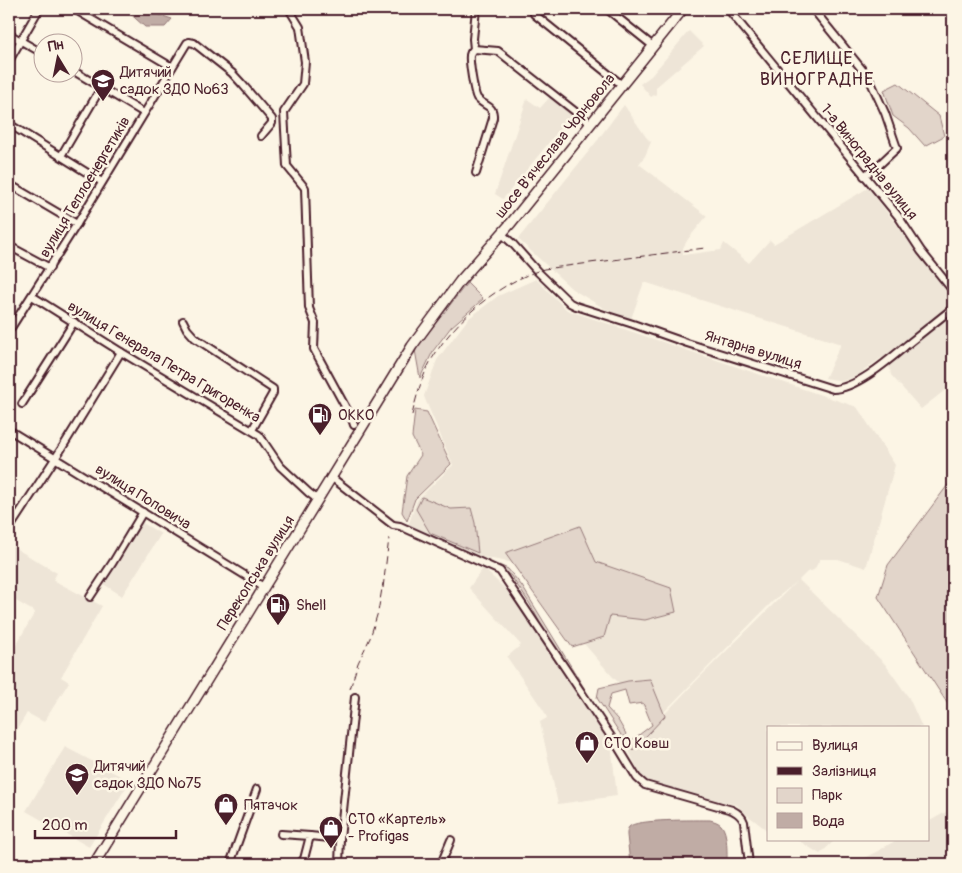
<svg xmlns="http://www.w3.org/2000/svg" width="962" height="873" font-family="Pangolin,sans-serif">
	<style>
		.built { fill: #eee5d7 }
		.green { fill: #e2d5ca; stroke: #967a7a }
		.water { fill: #c0aca5; stroke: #917474 }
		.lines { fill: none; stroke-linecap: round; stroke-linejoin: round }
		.minor-casing { stroke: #4a1f2b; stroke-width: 10 }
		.major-casing { stroke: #4a1f2b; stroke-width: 12 }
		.minor { stroke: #fcf5e5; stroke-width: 6 }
		.major { stroke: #fcf5e5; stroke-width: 9 }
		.rail { stroke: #4a1f2b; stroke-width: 1; stroke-dasharray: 8 4; stroke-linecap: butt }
		.labels { text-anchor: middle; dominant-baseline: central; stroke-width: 5; stroke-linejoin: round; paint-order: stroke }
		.poi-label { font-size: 15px; fill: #4a1f2b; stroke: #fcf5e5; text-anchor: start }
		.street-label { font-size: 15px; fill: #4a1f2b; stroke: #fcf5e5 }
		.quarter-label { font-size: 18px; letter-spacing: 1px; fill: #4a1f2b; stroke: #fcf5e5 }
	</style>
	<rect width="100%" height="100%" fill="#fcf5e5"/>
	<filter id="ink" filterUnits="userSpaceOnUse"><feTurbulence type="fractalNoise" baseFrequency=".02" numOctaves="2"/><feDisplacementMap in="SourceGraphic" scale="10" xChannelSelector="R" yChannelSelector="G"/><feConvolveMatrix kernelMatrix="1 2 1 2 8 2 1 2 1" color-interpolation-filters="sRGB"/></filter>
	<g filter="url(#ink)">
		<g class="built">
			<polygon points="689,31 704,46 656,87 656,94 651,97 640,84 651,76"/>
			<polygon points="551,96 573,113 503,199 495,194 527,99 540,108"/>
			<polygon points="624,105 646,137 651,142 645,156 639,164 707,216 688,239 683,248 683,255 721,250 724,243 749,263 770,240 774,244 868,188 953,297 953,384 921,409 891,375 890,369 881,358 858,375 843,381 825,378 841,344 644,282 631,319 607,310 572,289 518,239 597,141 599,139 599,138"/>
			<polygon points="536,279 567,310 857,407 895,465 866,568 838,559 820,559 814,570 807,572 799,580 885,664 909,698 922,727 768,727 768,831 746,814 737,805 651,784 642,778 629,751 701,676 796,582 772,602 656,720 612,676 514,563 476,556 408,526 417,500 453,465 425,399 424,396 437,360 468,319 498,296"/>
			<polygon points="141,522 161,534 122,596 102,583"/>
			<polygon points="10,545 57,573 53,580 102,606 61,677 69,682 44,722 27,713 9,743 9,653 11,654 35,612 9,597 9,549"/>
			<polygon points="483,568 515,598 611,744 617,796 558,804 540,722 547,718 544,711 507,657 521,645 469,588"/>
			<polygon points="65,747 130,781 89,847 26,811"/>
			<polygon points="953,808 953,864 852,864 878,851 898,839 928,839 928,822"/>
			<polygon points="796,839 836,839 820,854"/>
		</g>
		<g class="green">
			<polygon points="898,83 939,116 944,136 925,146 909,128 893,116 884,90"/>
			<polygon points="467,283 483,299 451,327 433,351 420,378 415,350"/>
			<polygon points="415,410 427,412 451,464 415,499 407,521 402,512 407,476 421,455 412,437"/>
			<polygon points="953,478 953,712 878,597 888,565"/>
			<polygon points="422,497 451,509 471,508 475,523 478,553 430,533 416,509"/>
			<polygon points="580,526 596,562 671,588 676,612 645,620 610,616 604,637 572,647 505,553"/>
			<polygon points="499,565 508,569 522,586 586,691 583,689 549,640 530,604 511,576 502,570"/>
			<polygon points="650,679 665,716 633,750 627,744 652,725 643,703 629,705 625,690 611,694 607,708 618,720 626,734 623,738 597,698 599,688 628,681"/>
		</g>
		<g class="water">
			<polygon points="125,9 147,9 154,13 172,19 165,27 145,27"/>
			<path d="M710 820C714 821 718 822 721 825 728 832 727 854 727 864H630L627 835C627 831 627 830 629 827 635 819 697 820 710 820Z"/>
		</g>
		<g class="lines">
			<defs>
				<g id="minor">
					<polyline points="74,9 172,67"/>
					<polyline points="289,9 300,27 305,62 303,84 284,112 287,166 305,188 309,308 315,323 314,349 352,419 354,425"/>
					<path d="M476 9 473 39 474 49C472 51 471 51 470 55 469 62 474 93 477 98 484 107 494 104 493 118L476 173"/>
					<polyline points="607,9 653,46"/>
					<polyline points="728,9 898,216 921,251 950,287"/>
					<polyline points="813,9 869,78 885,113 897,148 880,164 864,176"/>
					<polyline points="534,14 622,85"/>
					<polyline points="9,34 42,53"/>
					<polyline points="474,49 498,51 591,124"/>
					<polyline points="9,61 39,9"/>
					<polyline points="72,70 144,113"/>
					<polyline points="9,124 102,182"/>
					<polyline points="61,156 102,86"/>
					<polyline points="9,184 77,224"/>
					<path d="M502 234 513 244 537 271 570 303 576 306 633 324 687 343 833 389C856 389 890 359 908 344 923 332 938 320 953 308"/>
					<polyline points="9,246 50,268"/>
					<polyline points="32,296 121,352 259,435 280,466 309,493 317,499"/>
					<polyline points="183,321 187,329 195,338 273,389 273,393 252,430"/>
					<polyline points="9,331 77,224 187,43 189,42 194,43 232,73 243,85 272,119 272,123 261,136"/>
					<polyline points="22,404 74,322"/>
					<polyline points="9,430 264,587"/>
					<path d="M331 477 393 525 400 526 500 571 618 747 637 778 645 785 732 810C738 813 742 816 744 822L749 864"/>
					<polyline points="9,529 62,448 121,352"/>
					<polyline points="90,597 113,562 143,512"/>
					<polyline points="281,834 310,836 304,859 299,864"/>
					<polyline points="310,836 340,839 355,697"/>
					<polyline points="230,864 257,789"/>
					<polyline points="339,864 340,839"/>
					<polyline points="441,864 451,840"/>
				</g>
				<polyline id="major" points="94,864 412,346 460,281 511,223 683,9"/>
			</defs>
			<use href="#minor" class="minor-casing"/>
			<use href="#major" class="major-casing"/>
			<use href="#minor" class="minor"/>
			<use href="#major" class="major"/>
			<g class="rail">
				<path d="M412 415C417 394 423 372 435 354 458 317 502 281 544 269L705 248"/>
				<polyline points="383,588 389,538"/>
				<polyline points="350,689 358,663 370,638 378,612 383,583"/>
			</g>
		</g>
	</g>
	<defs>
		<symbol id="school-pin" viewBox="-11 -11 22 30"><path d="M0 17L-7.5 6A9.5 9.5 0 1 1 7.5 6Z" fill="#4a1f2b" stroke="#fcf5e5"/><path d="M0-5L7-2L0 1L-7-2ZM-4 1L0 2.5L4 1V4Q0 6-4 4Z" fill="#fff"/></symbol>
		<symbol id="fuel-pin" viewBox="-11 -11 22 30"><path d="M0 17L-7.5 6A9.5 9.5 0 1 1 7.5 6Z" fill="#4a1f2b" stroke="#fcf5e5"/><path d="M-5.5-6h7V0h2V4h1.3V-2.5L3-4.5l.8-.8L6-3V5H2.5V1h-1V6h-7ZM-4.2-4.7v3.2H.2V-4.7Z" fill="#fff"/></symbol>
		<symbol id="shop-pin" viewBox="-11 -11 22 30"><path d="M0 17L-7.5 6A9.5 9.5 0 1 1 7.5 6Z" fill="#4a1f2b" stroke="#fcf5e5"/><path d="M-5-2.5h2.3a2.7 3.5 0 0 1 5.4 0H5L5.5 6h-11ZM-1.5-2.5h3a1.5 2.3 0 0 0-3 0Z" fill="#fff"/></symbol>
	</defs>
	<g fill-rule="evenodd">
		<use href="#school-pin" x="89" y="67" width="28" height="38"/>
		<use href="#fuel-pin" x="306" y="401" width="28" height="38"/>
		<use href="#fuel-pin" x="264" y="591" width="28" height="38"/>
		<use href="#shop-pin" x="573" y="729" width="28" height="38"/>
		<use href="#school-pin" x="63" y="761" width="28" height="38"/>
		<use href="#shop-pin" x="212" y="791" width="28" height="38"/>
		<use href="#shop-pin" x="317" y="814" width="28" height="38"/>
	</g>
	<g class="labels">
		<g class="poi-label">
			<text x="120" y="72">Дитячий<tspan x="120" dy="17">садок ЗДО №63</tspan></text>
			<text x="338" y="415">ОККО</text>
			<text x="296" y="605">Shell</text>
			<text x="604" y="743">СТО Ковш</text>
			<text x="94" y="766">Дитячий<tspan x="94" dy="17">садок ЗДО №75</tspan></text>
			<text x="244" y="805">Пятачок</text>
			<text x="348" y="819">СТО «Картель»<tspan x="348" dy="17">- Profigas</tspan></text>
		</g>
		<g class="street-label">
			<text transform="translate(555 146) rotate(-51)">шосе В'ячеслава Чорновола</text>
			<text transform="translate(869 162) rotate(51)">1-а Виноградна вулиця</text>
			<text transform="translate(85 187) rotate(-59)">вулиця Теплоенергетиків</text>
			<text transform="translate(753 350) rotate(17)">Янтарна вулиця</text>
			<text transform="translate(164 362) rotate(31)">вулиця Генерала Петра Григоренка</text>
			<text transform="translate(143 497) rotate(32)">вулиця Поповича</text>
			<text transform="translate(256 573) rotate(-58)">Перекопська вулиця</text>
		</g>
		<g class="quarter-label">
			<text x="817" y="58">СЕЛИЩЕ<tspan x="817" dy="21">ВИНОГРАДНЕ</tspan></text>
		</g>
	</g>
	<rect width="962" height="873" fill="none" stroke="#fcf5e5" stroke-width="30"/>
	<rect x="15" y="15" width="932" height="843" fill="none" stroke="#4a1f2b" stroke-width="2" filter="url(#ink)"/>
	<rect x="767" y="726" width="162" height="115" fill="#fcf5e5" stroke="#b59f9b"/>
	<rect x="777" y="742" width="25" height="8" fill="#fcf5e5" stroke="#b59f9b"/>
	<text x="812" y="750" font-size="15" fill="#4a1f2b">Вулиця</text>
	<rect x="777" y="767" width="25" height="8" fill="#4a1f2b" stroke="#b59f9b"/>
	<text x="812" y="776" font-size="15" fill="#4a1f2b">Залізниця</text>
	<rect x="777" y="788" width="25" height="15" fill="#e2d5ca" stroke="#b59f9b"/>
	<text x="812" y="800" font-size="15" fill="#4a1f2b">Парк</text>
	<rect x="777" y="813" width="25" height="15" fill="#c0aca5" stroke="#b59f9b"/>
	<text x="812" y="826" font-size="15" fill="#4a1f2b">Вода</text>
	<g transform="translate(58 58) rotate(350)"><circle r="24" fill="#fcf5e5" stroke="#b59f9b"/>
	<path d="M0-4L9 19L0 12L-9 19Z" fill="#4a1f2b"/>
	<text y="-8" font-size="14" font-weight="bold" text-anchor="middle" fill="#4a1f2b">Пн</text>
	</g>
	<path d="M35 830v8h141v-8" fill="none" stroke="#4a1f2b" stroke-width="2.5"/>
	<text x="42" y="830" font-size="15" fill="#4a1f2b" stroke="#fcf5e5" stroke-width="4" paint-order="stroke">200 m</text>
</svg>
